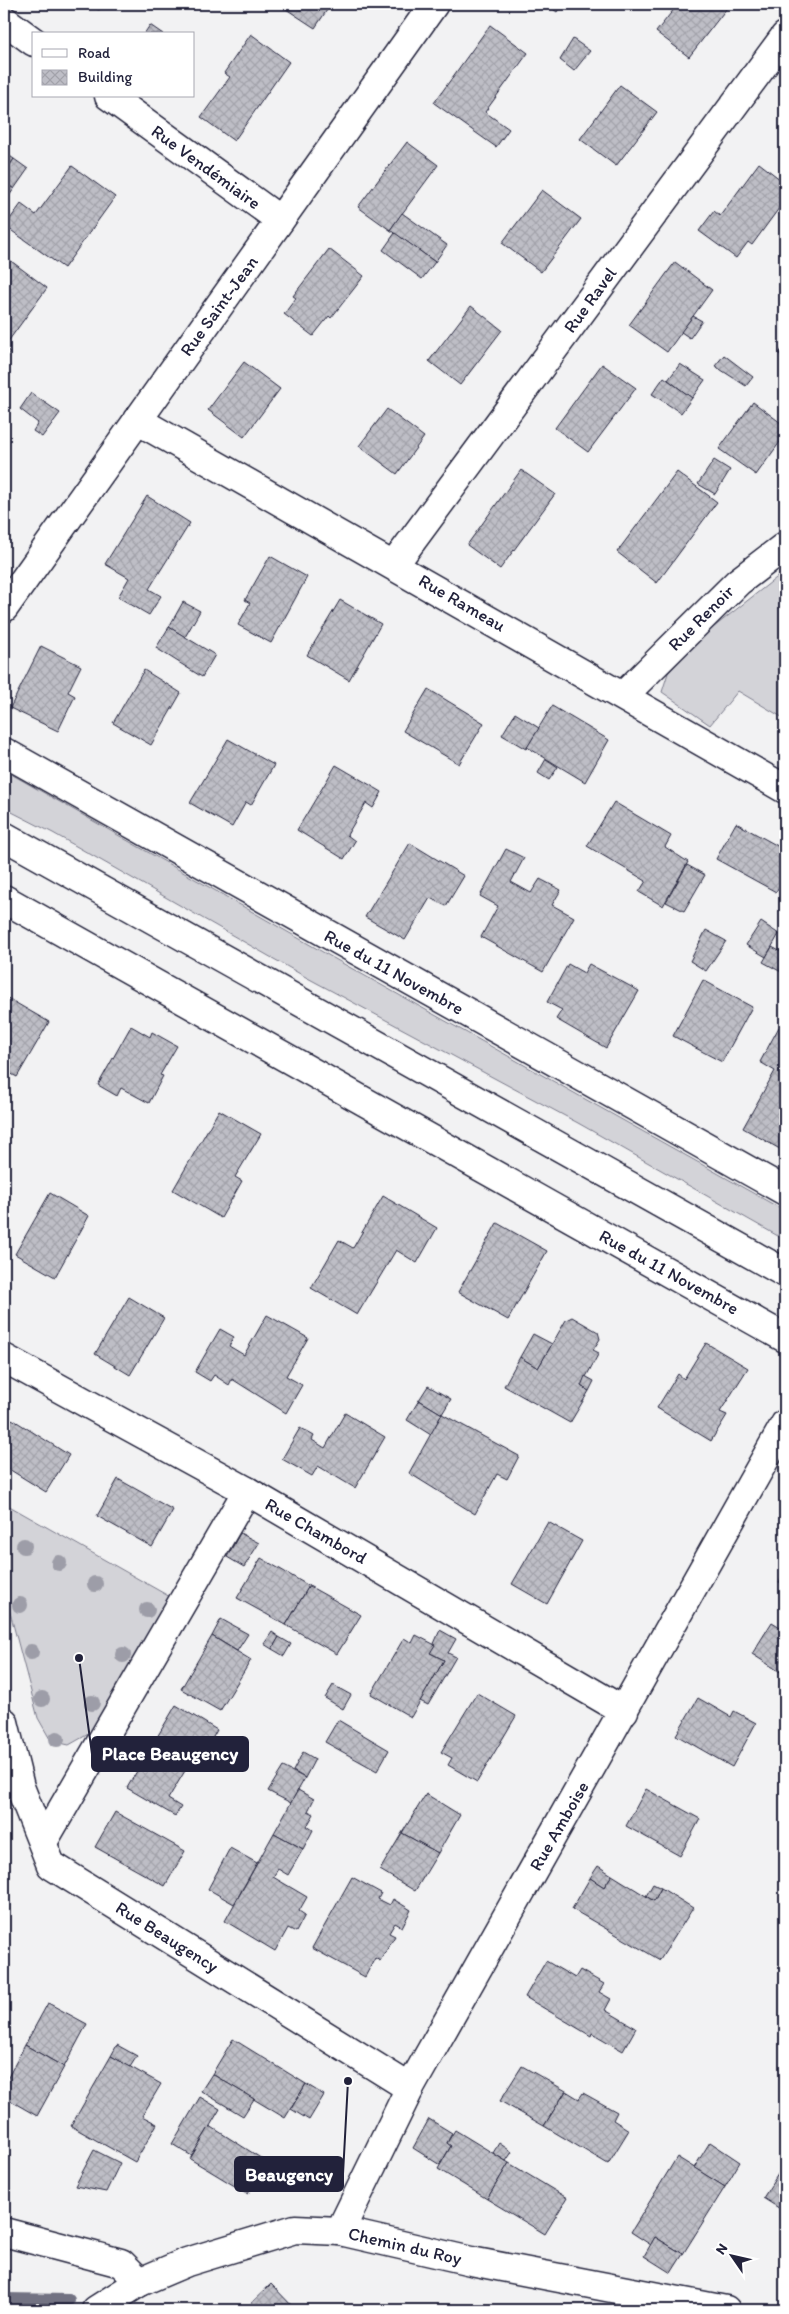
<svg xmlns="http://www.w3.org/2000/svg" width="789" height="2314" font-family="Itim,sans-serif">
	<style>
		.grass { fill: #d3d3d8; stroke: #7a7a8a }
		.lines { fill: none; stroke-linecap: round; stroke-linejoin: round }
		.stream { stroke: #727282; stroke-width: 12 }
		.building { fill: url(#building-cross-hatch); stroke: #22223b }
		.minor-casing { stroke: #22223b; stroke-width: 31 }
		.minor { stroke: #fff; stroke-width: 28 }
		.tree { fill: #9d9da8 }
		.labels { text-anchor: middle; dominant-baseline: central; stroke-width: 4.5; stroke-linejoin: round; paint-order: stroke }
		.street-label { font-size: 18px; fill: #22223b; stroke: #fff }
		.leader { fill: none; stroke: #22223b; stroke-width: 2 }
		.callout-dot { fill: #22223b; stroke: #fff; stroke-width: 2 }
		.callout { fill: #22223b; stroke: #22223b; stroke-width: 2 }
		.callout-label { font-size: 19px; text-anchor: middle; font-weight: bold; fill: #fff }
	</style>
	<defs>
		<pattern id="building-cross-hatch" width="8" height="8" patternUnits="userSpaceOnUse" patternTransform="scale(1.25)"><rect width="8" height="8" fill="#bebec6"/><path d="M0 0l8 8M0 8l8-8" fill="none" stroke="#a3a3ab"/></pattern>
	</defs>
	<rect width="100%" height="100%" fill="#f2f2f3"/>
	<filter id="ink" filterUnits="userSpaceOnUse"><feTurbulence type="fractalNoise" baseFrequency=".02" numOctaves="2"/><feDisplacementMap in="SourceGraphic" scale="10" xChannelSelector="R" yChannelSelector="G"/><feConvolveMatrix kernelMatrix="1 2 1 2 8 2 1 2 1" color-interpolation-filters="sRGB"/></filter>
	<g filter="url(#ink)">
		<g class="grass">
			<polygon points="785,571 785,719 738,691 710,725 662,692 668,673 700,638"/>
			<polygon points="4,770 342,963 785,1211 785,1240 578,1123 302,975 53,833 4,808"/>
			<polygon points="4,1503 172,1598 92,1732 69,1745 51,1741 38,1718 4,1590"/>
		</g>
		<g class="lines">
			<polyline class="stream" points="4,2299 69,2300"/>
		</g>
		<g class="building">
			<polygon points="89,4 103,4 99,10"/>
			<polygon points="285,4 331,4 315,28 283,7"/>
			<polygon points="546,4 562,4 557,12"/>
			<polygon points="678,4 730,4 689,57 656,32"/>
			<polygon points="150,25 163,34 144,34"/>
			<polygon points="490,25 528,53 485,112 509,129 496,147 434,103"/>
			<polygon points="251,34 289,62 234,141 201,117 230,77 224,73"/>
			<polygon points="573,39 590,51 574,71 560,60"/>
			<polygon points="620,85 657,112 616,166 580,139"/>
			<polygon points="407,142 438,165 390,230 358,207"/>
			<polygon points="4,152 14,159 4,174"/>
			<polygon points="14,159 28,169 14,189 4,182 4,174"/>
			<polygon points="759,163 785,183 785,200 752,245 748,242 736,258 699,231 714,211 720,216"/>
			<polygon points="72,166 115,197 64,268 5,226 21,204 36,215"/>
			<polygon points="4,182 14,189 4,203"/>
			<polygon points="542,190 581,219 541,272 502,243"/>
			<polygon points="402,213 447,245 435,262 390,230"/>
			<polygon points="395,233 435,262 422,279 383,250"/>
			<polygon points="329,249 364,276 331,318 329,316 313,336 284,314 296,298 293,296"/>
			<polygon points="7,258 47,288 4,347 10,352 4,360 4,262"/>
			<polygon points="675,262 712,290 667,352 629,325"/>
			<polygon points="471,306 502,330 460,385 429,361"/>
			<polygon points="693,316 702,321 690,338 681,332"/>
			<polygon points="785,344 785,358 779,354"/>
			<polygon points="724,355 753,377 746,386 715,366"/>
			<polygon points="244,362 280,389 244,437 208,410"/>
			<polygon points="602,364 636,388 588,452 555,428"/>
			<polygon points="680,364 705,380 692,398 668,380"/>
			<polygon points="664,377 692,398 681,413 652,394"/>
			<polygon points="31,393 60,413 42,437 33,431 38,423 20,409"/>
			<polygon points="753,402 785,426 785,435 756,475 719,449"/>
			<polygon points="387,409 424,437 397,474 359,446"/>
			<polygon points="714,460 730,470 715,494 698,484"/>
			<polygon points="521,470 555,494 500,569 467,545"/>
			<polygon points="677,472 717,502 657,583 617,552"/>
			<polygon points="147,496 190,523 149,589 161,596 149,615 118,597 129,578 105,564"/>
			<polygon points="270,556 307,577 271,643 238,625 250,603 245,600"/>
			<polygon points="340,600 381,624 349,680 307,655"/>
			<polygon points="183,602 200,611 185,637 169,627"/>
			<polygon points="169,627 215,655 202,677 156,648"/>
			<polygon points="41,646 81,666 68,692 75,696 58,731 10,708"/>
			<polygon points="144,670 181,693 151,745 113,723"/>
			<polygon points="428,689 484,723 459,764 403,731"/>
			<polygon points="552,706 609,740 585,782 527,747"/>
			<polygon points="515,713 539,728 526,749 502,735"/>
			<polygon points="228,739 274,765 251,805 246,802 232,827 190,803"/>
			<polygon points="546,759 558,767 549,780 538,773"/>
			<polygon points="336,765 382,792 373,808 366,803 347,835 355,841 344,859 297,830"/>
			<polygon points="614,802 671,836 665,847 688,862 663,906 639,892 646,881 587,846"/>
			<polygon points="736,823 785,850 785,875 776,892 716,859"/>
			<polygon points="410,843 464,876 446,906 430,898 405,940 365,917"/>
			<polygon points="506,849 524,858 511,882 531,893 540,879 561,890 552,905 574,917 543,972 481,937 498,906 480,896"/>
			<polygon points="687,865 705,875 684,911 666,902"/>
			<polygon points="761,922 779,934 766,957 746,945"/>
			<polygon points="706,930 726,941 706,971 690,961"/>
			<polygon points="772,947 785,954 785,974 763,962"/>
			<polygon points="568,964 584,973 589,964 639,991 606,1048 556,1019 562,1010 547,1002"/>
			<polygon points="703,980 752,1007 722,1062 673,1036"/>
			<polygon points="4,996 49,1022 17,1077 4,1070"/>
			<polygon points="131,1026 150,1037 152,1032 177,1046 160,1075 163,1076 149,1103 121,1088 117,1096 98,1085"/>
			<polygon points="779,1027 785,1031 785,1152 743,1128 775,1071 760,1062"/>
			<polygon points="219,1110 261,1134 235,1177 242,1181 221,1218 173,1190"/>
			<polygon points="50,1193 89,1216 55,1277 15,1254"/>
			<polygon points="383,1196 437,1228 417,1263 396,1250 357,1315 311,1288 339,1240 353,1248"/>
			<polygon points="497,1223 547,1251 508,1320 458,1292"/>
			<polygon points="129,1297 164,1318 130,1375 95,1354"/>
			<polygon points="267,1315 308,1338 286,1376 302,1385 286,1413 232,1379 229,1385 214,1375 210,1381 195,1372 220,1329 234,1337 229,1346 244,1355"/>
			<polygon points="572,1317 598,1332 600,1339 593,1350 599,1353 581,1386 589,1391 570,1423 504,1386 520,1357 538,1368 566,1320"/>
			<polygon points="533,1334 552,1344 538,1368 520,1357"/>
			<polygon points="706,1343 748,1368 720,1412 727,1415 711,1441 657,1408 678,1374 684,1379"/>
			<polygon points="585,1376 594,1381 589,1391 581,1386"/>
			<polygon points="428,1386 451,1399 442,1414 419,1400"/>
			<polygon points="419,1400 442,1414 431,1435 407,1420"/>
			<polygon points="345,1413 385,1437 355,1488 318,1466 312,1476 282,1459 300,1428 314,1436 312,1440 325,1448"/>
			<polygon points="442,1414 519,1456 507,1479 497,1474 475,1514 409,1473"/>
			<polygon points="12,1419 69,1455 46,1492 4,1466 4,1432"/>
			<polygon points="118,1479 173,1510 152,1547 97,1516"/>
			<polygon points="548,1522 582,1541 547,1604 512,1584"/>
			<polygon points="240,1533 259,1543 244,1567 227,1557"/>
			<polygon points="261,1558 309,1586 286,1625 237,1598"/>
			<polygon points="785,1572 785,1587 779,1583"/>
			<polygon points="309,1586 361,1615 337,1654 286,1625"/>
			<polygon points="221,1619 248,1634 237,1651 212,1636"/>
			<polygon points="772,1622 785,1630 785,1675 752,1654"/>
			<polygon points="440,1630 456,1639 448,1653 456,1657 428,1705 420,1701 444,1660 430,1653"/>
			<polygon points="272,1632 279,1637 272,1649 264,1644"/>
			<polygon points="416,1635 435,1645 430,1653 444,1660 411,1717 371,1694 404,1638 412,1643"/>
			<polygon points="212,1636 251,1660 220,1711 181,1689"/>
			<polygon points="279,1637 291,1644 284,1656 272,1649"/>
			<polygon points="333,1685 351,1695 343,1709 325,1698"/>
			<polygon points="477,1693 516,1716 477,1782 448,1765 452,1758 441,1752"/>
			<polygon points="698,1698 731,1717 734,1711 756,1723 732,1767 676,1735"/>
			<polygon points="176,1705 217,1730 203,1755 197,1751 168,1799 181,1807 175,1816 127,1788"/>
			<polygon points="338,1720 389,1750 377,1771 325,1742"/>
			<polygon points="303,1752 315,1759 305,1778 293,1771"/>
			<polygon points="283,1767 305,1778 291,1803 268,1791"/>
			<polygon points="646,1789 700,1819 680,1856 626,1826"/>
			<polygon points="298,1790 314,1799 308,1811 314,1814 307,1826 313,1830 303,1849 274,1833"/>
			<polygon points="426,1794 460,1815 438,1853 402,1833"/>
			<polygon points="115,1812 185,1851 165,1886 95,1847"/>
			<polygon points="274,1833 303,1849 288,1875 278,1869 273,1877 307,1897 299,1911 305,1915 296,1932 288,1928 275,1951 225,1921"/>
			<polygon points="402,1833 438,1853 415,1891 380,1870"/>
			<polygon points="230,1848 257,1863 234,1904 208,1889"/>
			<polygon points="598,1866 612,1875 604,1887 590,1878"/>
			<polygon points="612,1875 654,1901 661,1888 693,1908 660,1960 572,1909 590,1878 604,1887"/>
			<polygon points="352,1877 381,1893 378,1899 390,1905 393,1899 411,1910 402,1927 395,1923 389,1933 395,1936 380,1961 375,1958 365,1977 312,1948"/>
			<polygon points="653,1884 661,1888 654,1901 646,1896"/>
			<polygon points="546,1961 575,1978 580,1970 604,1984 599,1992 611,1999 605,2010 636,2028 623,2051 592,2033 591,2036 525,1997"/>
			<polygon points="48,2003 87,2024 64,2067 25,2045"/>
			<polygon points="233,2039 306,2084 285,2118 212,2074"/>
			<polygon points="25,2045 64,2067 37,2116 4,2097 4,2085"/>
			<polygon points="117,2045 137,2056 130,2067 111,2056"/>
			<polygon points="111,2056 161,2084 142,2116 157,2124 135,2162 71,2126"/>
			<polygon points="522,2066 566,2091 544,2126 500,2101"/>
			<polygon points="212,2074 254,2099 243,2116 201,2091"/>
			<polygon points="306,2084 324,2095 309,2120 291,2109"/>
			<polygon points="566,2091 579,2099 583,2093 617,2112 613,2120 629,2130 608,2164 544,2126"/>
			<polygon points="200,2097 220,2109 192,2156 172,2144"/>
			<polygon points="429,2119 452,2133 447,2143 451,2146 440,2165 413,2148"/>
			<polygon points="210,2126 267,2162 248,2194 190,2159"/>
			<polygon points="455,2130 509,2163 487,2199 438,2169 451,2146 447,2143"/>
			<polygon points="710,2142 740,2162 725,2187 694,2168"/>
			<polygon points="499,2143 512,2152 506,2161 493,2153"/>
			<polygon points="94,2150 120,2163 106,2192 75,2186"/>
			<polygon points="677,2157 725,2187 683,2254 655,2237 651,2245 631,2232"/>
			<polygon points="509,2163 567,2198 545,2234 487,2199"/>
			<polygon points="785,2163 785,2212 763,2198"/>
			<polygon points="655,2237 683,2254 671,2273 644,2256"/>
			<polygon points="271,2284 296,2310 244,2310"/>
		</g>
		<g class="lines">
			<defs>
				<g id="minor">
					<polyline points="4,20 34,42"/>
					<polyline points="109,96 280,220"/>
					<polyline points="137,420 785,789"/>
					<polyline points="394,565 785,36"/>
					<polyline points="4,608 434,4"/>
					<polyline points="623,696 738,582 785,546"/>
					<polyline points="4,752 785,1191"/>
					<polyline points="4,836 785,1273"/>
					<polyline points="4,899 785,1338"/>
					<polyline points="4,1358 247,1491 624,1711"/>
					<polyline points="4,1722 20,1787 51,1865 410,2088"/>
					<polyline points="43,1842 247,1491"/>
					<polyline points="340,2231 410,2088 785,1424"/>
					<polyline points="4,2232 121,2263 140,2282"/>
					<polyline points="96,2310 140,2282 187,2262 295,2229 340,2231 471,2261 726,2310"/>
				</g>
			</defs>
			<use href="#minor" class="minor-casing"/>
			<use href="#minor" class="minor"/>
		</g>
		<g class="tree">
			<circle cx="24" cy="1546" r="8"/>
			<circle cx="59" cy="1563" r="8"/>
			<circle cx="95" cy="1584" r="8"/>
			<circle cx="20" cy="1605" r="8"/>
			<circle cx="147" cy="1610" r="8"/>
			<circle cx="31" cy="1652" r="8"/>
			<circle cx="123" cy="1655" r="8"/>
			<circle cx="42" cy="1699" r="8"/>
			<circle cx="92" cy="1703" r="8"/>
			<circle cx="57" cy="1739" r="8"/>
		</g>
	</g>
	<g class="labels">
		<g class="street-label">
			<text transform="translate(206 167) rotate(36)">Rue Vendémiaire</text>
			<text transform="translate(590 300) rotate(-54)">Rue Ravel</text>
			<text transform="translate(219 306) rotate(-54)">Rue Saint-Jean</text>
			<text transform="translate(462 603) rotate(30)">Rue Rameau</text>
			<text transform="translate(701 618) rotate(-45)">Rue Renoir</text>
			<text transform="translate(394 972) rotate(29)">Rue du 11 Novembre</text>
			<text transform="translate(669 1272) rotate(29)">Rue du 11 Novembre</text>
			<text transform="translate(316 1531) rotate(30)">Rue Chambord</text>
			<text transform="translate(559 1826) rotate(-60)">Rue Amboise</text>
			<text transform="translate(167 1937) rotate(32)">Rue Beaugency</text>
			<text transform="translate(405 2246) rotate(13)">Chemin du Roy</text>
		</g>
	</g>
	<path class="leader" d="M79 1658L92 1754M348 2081L343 2174"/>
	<g class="callout-dot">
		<circle cx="79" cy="1658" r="5"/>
		<circle cx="348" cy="2081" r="5"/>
	</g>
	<g class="callout">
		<rect x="92" y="1737" width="156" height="34" rx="5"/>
		<rect x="235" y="2157" width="108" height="34" rx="5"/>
	</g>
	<g class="callout-label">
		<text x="170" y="1760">Place Beaugency</text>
		<text x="289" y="2181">Beaugency</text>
	</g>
	<rect width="789" height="2314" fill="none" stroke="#fff" stroke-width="20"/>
	<rect x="10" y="10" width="769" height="2294" fill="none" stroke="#22223b" stroke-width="2" filter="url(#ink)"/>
	<rect x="32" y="32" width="162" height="65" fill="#ffffff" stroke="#a7a7b1"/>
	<rect x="42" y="49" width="25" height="8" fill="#ffffff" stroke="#a7a7b1"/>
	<text x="78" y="58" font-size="15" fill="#22223b">Road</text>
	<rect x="42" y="70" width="25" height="15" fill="url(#building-cross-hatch)" stroke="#a7a7b1"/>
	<text x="78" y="82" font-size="15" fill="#22223b">Building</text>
	<g transform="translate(732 2256) rotate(304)" stroke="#ffffff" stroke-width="4" paint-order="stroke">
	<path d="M0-4L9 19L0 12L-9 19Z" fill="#22223b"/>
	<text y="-8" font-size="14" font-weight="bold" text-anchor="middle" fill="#22223b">N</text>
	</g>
</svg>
